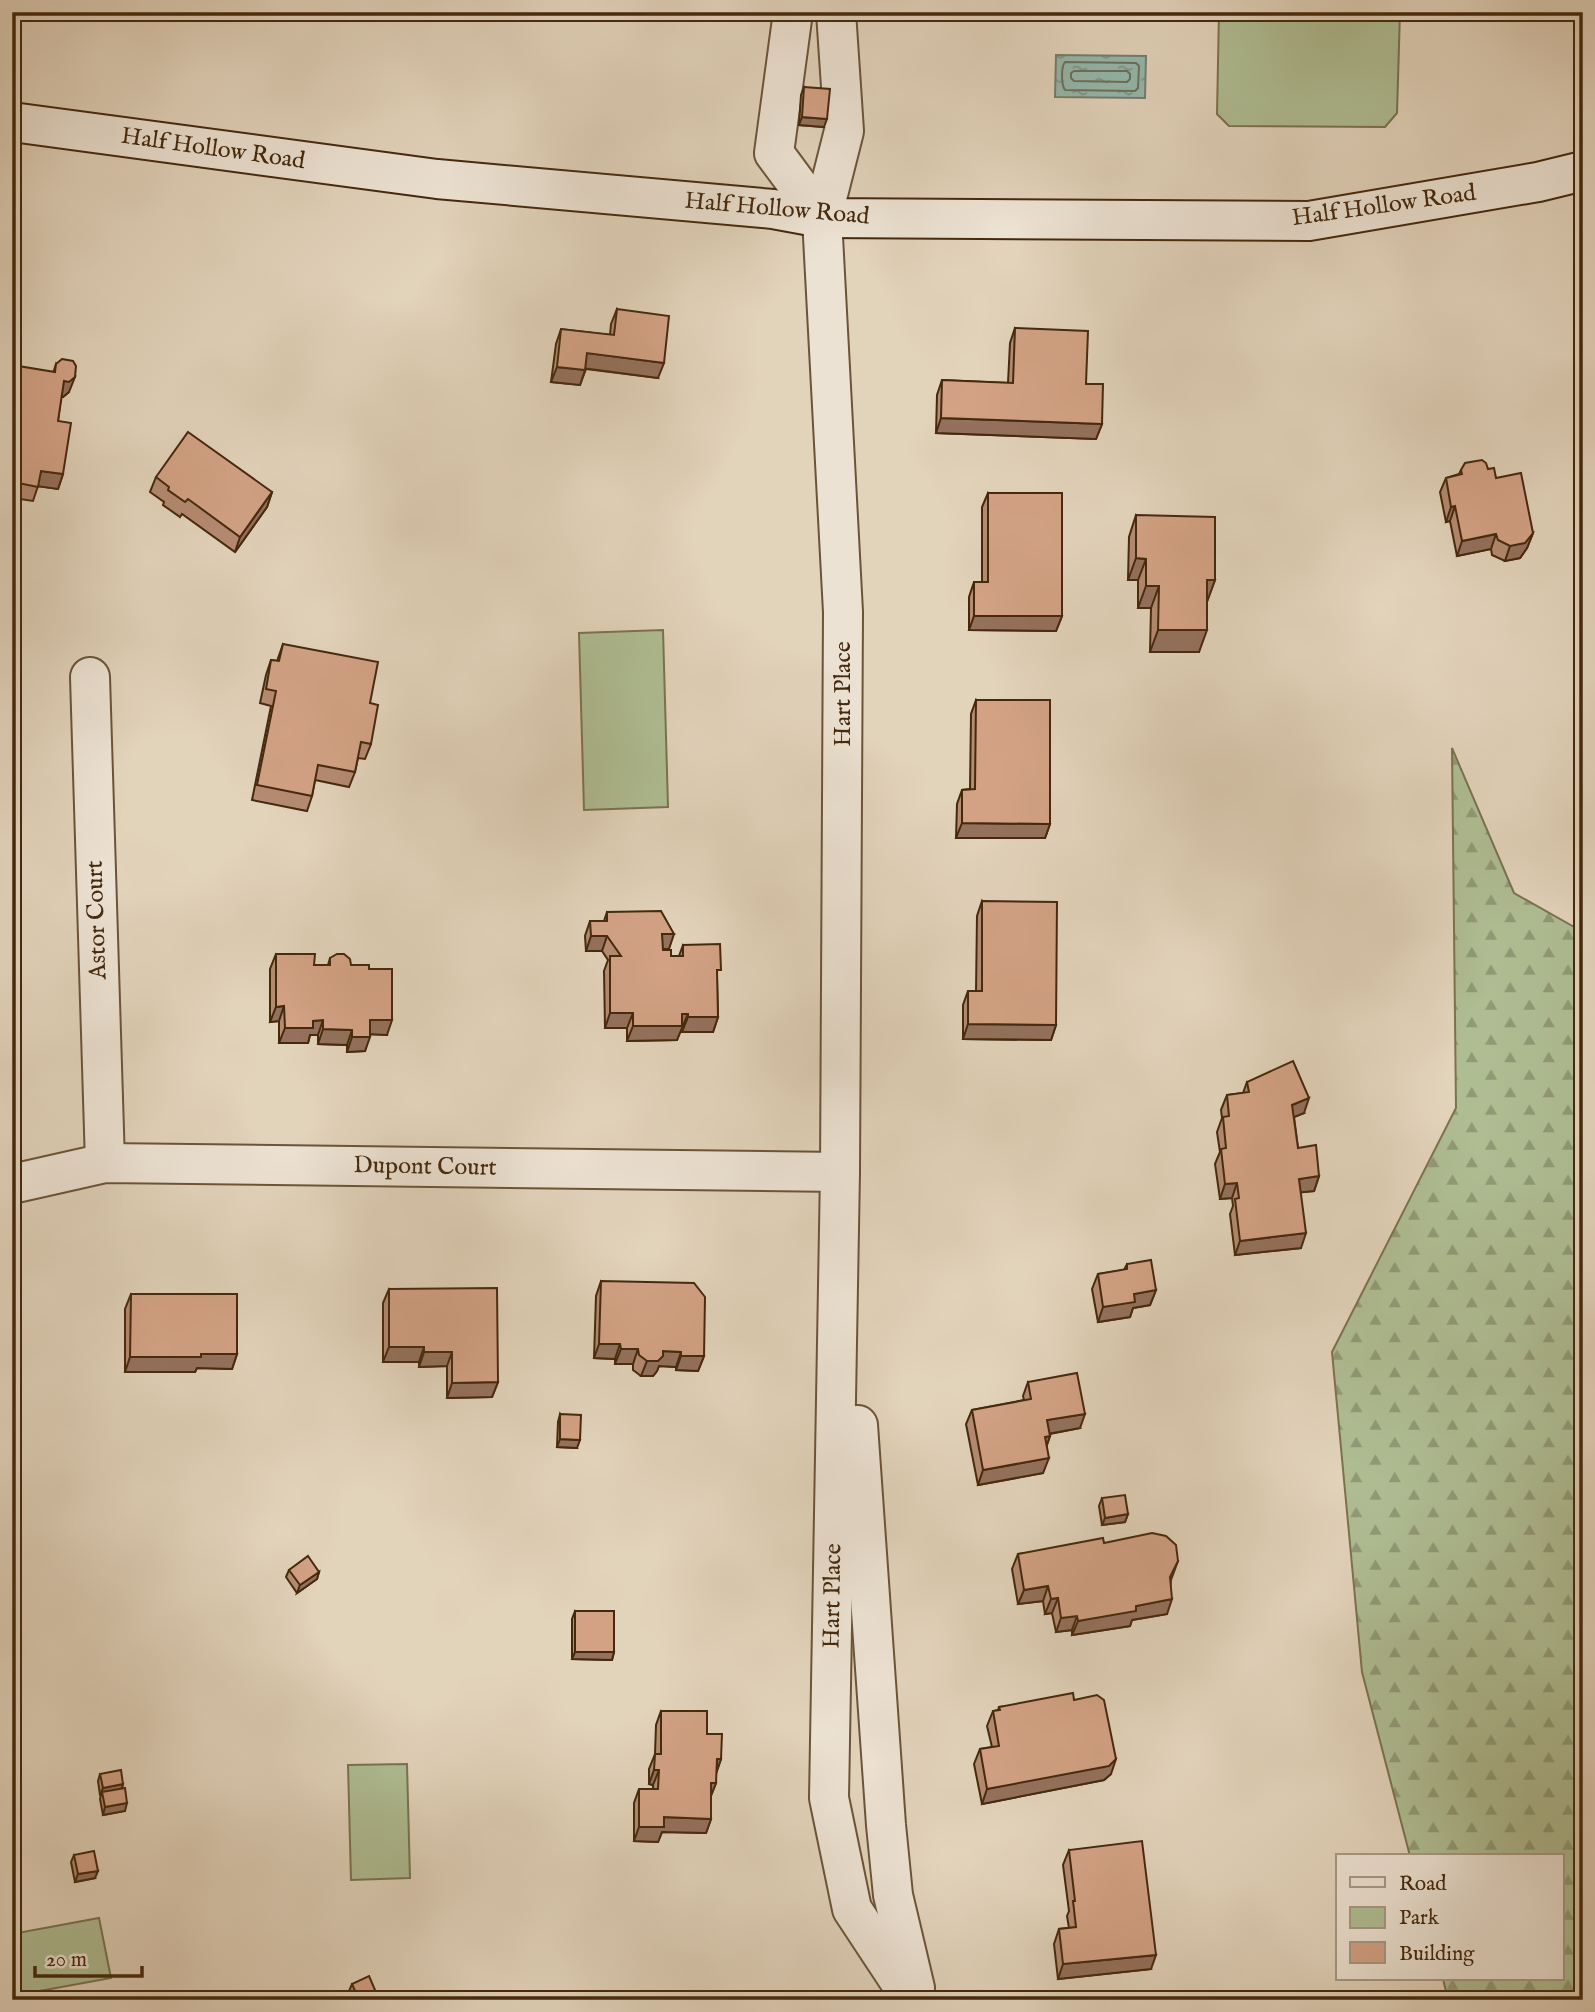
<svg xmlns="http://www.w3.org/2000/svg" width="1595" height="2012" font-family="'IM FELL English',serif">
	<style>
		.forest { fill: url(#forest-firs); stroke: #7a7350; stroke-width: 2 }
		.park { fill: #afbd93; stroke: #7a7350; stroke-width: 2 }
		.water { fill: url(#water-ripples); stroke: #757f6d; stroke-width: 2 }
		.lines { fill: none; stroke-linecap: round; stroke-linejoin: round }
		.shore { stroke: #6d705d; stroke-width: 2 }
		.street-casing { stroke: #6c5438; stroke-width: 42 }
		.secondary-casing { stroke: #45290d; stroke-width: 42 }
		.street { stroke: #ece2d3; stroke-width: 38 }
		.secondary { stroke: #ece2d3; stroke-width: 38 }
		.wall { fill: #b58b72; stroke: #45290d; stroke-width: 2 }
		.shaded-wall { fill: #94715d; stroke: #45290d; stroke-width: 2 }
		.building { fill: #d3a285; stroke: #45290d; stroke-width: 2 }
		.labels { text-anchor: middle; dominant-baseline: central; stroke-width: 5; stroke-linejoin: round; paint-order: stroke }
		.street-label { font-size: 24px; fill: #45290d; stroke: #ece2d3 }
	</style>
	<defs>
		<pattern id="forest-firs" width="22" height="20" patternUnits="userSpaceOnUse" patternTransform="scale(1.75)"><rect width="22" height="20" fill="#afbd93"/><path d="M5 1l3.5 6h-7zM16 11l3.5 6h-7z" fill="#909a76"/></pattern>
		<pattern id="water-ripples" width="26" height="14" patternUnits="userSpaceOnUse" patternTransform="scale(1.75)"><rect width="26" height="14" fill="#95b8ad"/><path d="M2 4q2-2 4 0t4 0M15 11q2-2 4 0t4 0" fill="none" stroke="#7b968b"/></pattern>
	</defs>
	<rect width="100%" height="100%" fill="#e2d3bb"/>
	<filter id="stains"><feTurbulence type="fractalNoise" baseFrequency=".00286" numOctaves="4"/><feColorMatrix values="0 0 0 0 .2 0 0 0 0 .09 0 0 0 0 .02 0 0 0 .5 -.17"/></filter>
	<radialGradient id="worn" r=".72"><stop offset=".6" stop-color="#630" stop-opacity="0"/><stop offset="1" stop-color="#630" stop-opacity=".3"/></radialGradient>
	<polygon class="forest" points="1452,748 1514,893 1583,932 1583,2000 1448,2000 1443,1979 1562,1979 1562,1856 1410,1856 1362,1672 1332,1352 1456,1108"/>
	<g class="park">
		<polygon points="1219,12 1400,12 1397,113 1385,127 1229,126 1217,114"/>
		<polygon points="663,630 668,807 584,810 579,633"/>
		<polygon points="407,1764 410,1878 351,1880 348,1765"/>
		<polygon points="99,1918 111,1978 12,1996 12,1934"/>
	</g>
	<polygon class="water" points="1056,55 1146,56 1145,98 1055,97"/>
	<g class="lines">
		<g class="shore">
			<path d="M1065 62 1136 63 1139 66 1138 88 1135 91 1065 90C1061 84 1061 67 1065 62Z"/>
			<polygon points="1074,71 1127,71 1130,74 1130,79 1127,82 1074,81 1071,78 1071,73"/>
		</g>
		<defs>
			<g id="street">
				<polyline points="793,12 774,153 822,218"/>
				<polyline points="836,12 844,131 822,218 843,612 840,1172 829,1798 852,1909 912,2000"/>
				<polyline points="90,677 105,1163"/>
				<polyline points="12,1184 105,1163 840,1172"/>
				<polyline points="858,1425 886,1825 893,1895 915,1988"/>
			</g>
			<polyline id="secondary" points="12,122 437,179 773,209 822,218 1309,221 1538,182 1583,171"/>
		</defs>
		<use href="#street" class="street-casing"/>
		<use href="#secondary" class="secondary-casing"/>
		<use href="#street" class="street"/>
		<use href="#secondary" class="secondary"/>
	</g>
	<g class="wall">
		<polygon points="804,87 824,127 799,125 801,95"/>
		<polygon points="617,309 658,378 586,369 580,385 551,382 556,344 561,329 610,335 611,324"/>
		<polygon points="1015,328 1086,384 1102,424 1096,439 936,433 937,395 942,380 1008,383 1010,343"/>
		<polygon points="56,364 69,392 63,397 61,397 58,421 63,474 58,489 38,486 33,501 13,498"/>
		<polygon points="1488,469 1496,478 1533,533 1527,548 1520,558 1505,561 1492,555 1491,549 1457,556 1450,521 1446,522 1440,492 1446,478 1459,474 1461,470"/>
		<polygon points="156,477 272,492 267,507 235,552 182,514 180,517 163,505 164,502 150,492"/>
		<polygon points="988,493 1062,616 1056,631 969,630 969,597 974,582 982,582 982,507"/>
		<polygon points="1136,515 1215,580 1207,601 1199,652 1150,652 1151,608 1138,608 1138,580 1128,580 1129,537"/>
		<polygon points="283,644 370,703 371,744 365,759 358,758 355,772 349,787 315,780 312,796 307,811 252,800 271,706 260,703 266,675 271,660 277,661"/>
		<polygon points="976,700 1050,824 1045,838 956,838 957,804 962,790 970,789 971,714"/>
		<polygon points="982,901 1056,1025 1051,1040 963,1039 963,1005 968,991 976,991 977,916"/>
		<polygon points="607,912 669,949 671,956 679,956 683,945 717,979 718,1017 713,1032 682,1032 682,1029 681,1029 677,1040 627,1041 627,1028 605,1028 604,971 608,960 602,951 586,951 585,936 590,921 604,921"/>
		<polygon points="276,954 314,965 328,965 330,958 351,965 369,969 387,1035 370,1034 365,1051 347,1052 347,1045 318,1044 318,1035 310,1035 308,1043 279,1043 279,1021 270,1022 270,969"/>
		<polygon points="1247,1082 1304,1113 1294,1117 1298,1148 1319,1176 1314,1191 1301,1192 1301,1248 1235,1255 1230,1214 1233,1206 1232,1198 1220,1199 1215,1164 1220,1152 1217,1132 1222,1118 1221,1110 1227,1095 1243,1093"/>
		<polygon points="1127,1264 1156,1290 1150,1305 1133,1308 1130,1317 1098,1322 1092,1289 1098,1274 1124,1270"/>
		<polygon points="601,1281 704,1356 698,1371 676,1370 676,1367 659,1366 657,1371 653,1376 641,1376 633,1370 633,1364 615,1364 615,1359 594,1358 596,1296"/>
		<polygon points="389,1289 498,1382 492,1397 447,1398 447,1366 419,1367 419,1362 383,1362 383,1303"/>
		<polygon points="131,1294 237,1354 232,1369 197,1368 195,1372 125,1372 125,1309"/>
		<polygon points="1028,1382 1080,1428 1050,1434 1050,1436 1046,1447 1043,1473 978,1485 966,1424 972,1410 1024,1400 1023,1396"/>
		<polygon points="560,1414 577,1448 557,1447 558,1422"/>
		<polygon points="1102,1498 1128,1514 1125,1522 1102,1525 1099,1506"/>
		<polygon points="1104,1543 1178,1561 1171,1580 1167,1614 1132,1620 1130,1626 1072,1635 1072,1630 1056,1632 1052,1613 1045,1614 1043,1601 1018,1604 1012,1569 1018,1554"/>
		<polygon points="289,1570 319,1572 317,1579 297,1593 286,1577"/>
		<polygon points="575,1611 614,1652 612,1660 572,1659 572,1619"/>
		<polygon points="1074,1700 1111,1774 1104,1780 982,1804 974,1764 980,1749 992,1747 987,1726 993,1711 998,1710 999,1707"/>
		<polygon points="661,1711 707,1734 721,1759 716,1773 716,1783 711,1796 711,1819 706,1833 662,1832 658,1842 634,1841 634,1803 639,1789 653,1789 653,1785 649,1784 649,1769 655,1754 656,1725"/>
		<polygon points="100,1774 123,1784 122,1788 125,1811 103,1815 100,1799 101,1795 100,1795 98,1781"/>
		<polygon points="1069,1850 1151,1969 1058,1979 1054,1944 1059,1929 1069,1928 1067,1916 1069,1911 1063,1865"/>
		<polygon points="74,1855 95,1878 75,1882 71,1862"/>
		<polygon points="352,1984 378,1997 377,2000 353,2000 349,1991"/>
	</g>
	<g class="shaded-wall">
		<polygon points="802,117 827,119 824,127 799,125"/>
		<polygon points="587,353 664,363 658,378 582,368"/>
		<polygon points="557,367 585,370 580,385 551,382"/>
		<polygon points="75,377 69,392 63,397 58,396 64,381"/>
		<polygon points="941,418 1102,424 1096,439 936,433"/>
		<polygon points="41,471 63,474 58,489 36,486"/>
		<polygon points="12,478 19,478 14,493 12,493"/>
		<polygon points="272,492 267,507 235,552 240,537"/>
		<polygon points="1455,506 1450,521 1446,522 1451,507"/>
		<polygon points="1533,533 1527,548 1520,558 1505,561 1510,546"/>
		<polygon points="1496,534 1491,549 1457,556 1462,541"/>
		<polygon points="1136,558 1146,559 1138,580 1128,580"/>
		<polygon points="1207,580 1215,580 1207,602"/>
		<polygon points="1146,586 1159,586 1151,608 1138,608"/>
		<polygon points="974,616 1062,616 1056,631 969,630"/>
		<polygon points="1158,630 1207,630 1199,652 1150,652"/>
		<polygon points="962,823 1050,824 1045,838 956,838"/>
		<polygon points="662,934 674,934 669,949 657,949"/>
		<polygon points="591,936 607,936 602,951 586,951"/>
		<polygon points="284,1006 279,1021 270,1022 276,1007"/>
		<polygon points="610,1013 633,1013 627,1028 605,1028"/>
		<polygon points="682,1014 688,1014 677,1040 627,1041 633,1026"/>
		<polygon points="688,1017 718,1017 713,1032 682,1032"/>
		<polygon points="323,1020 318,1035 310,1035 308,1043 279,1043 285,1028 313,1021"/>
		<polygon points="370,1020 392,1020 387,1035 365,1034"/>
		<polygon points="968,1024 1056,1025 1051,1040 963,1039"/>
		<polygon points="323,1029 352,1030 347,1045 318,1044"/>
		<polygon points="352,1037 370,1037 365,1051 347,1052"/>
		<polygon points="1309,1098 1304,1113 1287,1120 1292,1105"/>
		<polygon points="1319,1176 1314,1191 1294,1193 1299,1179"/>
		<polygon points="1237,1183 1232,1198 1220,1199 1225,1184"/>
		<polygon points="1306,1233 1301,1248 1235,1255 1240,1241"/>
		<polygon points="1156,1290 1150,1305 1133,1308 1130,1317 1098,1322 1103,1307 1134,1294"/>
		<polygon points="599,1344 620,1344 615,1359 594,1358"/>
		<polygon points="389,1347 424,1347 419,1362 383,1362"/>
		<polygon points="621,1349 638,1349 633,1364 615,1364"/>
		<polygon points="663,1351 681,1352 676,1367 659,1366 657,1371 653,1376 641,1376 647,1361"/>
		<polygon points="424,1352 452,1352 447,1366 419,1367"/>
		<polygon points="201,1354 237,1354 232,1369 197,1368 195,1372 125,1372 130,1357"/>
		<polygon points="681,1356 704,1356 698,1371 676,1370"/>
		<polygon points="498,1382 492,1397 447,1398 452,1383"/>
		<polygon points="1085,1414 1080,1428 1042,1435 1047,1420"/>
		<polygon points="1050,1436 1045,1451 1045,1437"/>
		<polygon points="560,1439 580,1440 577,1448 557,1447"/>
		<polygon points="1049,1458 1043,1473 978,1485 983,1470"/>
		<polygon points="1128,1514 1125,1522 1102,1525 1105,1518"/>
		<polygon points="319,1572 317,1579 297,1593 300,1585"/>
		<polygon points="1048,1586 1043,1601 1018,1604 1024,1590"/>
		<polygon points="1058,1598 1052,1613 1045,1614 1051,1599"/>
		<polygon points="1172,1599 1167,1614 1132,1620 1130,1626 1072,1635 1078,1621 1136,1606"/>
		<polygon points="1077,1616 1072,1630 1056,1632 1061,1618"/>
		<polygon points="575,1652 614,1652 612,1660 572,1659"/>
		<polygon points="717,1759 721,1759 716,1774"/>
		<polygon points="1116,1759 1111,1774 1104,1780 982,1804 987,1789"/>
		<polygon points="654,1770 659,1770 653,1785 649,1784"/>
		<polygon points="711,1783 716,1783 710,1798"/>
		<polygon points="123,1784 121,1791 102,1792 100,1795 103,1788"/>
		<polygon points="127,1803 125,1811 103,1815 105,1807"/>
		<polygon points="664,1817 711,1819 706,1833 662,1832 658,1842 634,1841 639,1827"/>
		<polygon points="98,1871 95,1878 75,1882 78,1874"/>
		<polygon points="1156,1955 1151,1969 1058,1979 1063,1964"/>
	</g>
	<g class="building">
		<polygon points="804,87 830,89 827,119 802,117"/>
		<polygon points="617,309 669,316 664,363 587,353 585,370 557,367 561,329 614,335"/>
		<polygon points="1015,328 1088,331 1086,384 1103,384 1102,424 941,418 942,380 1013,383"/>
		<polygon points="62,359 73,361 76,366 75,377 69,382 64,381 58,421 71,423 63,474 41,471 38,487 18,483 19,478 12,478 12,365 55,372 56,364"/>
		<polygon points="188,432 272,492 240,537 188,499 185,502 168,490 169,487 156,477"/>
		<polygon points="1482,460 1486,463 1488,469 1494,468 1496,478 1521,473 1533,533 1525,543 1510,546 1498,540 1496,534 1462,541 1455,506 1451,507 1446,478 1462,474 1461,470 1465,463"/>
		<polygon points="988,493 1062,493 1062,616 974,616 974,582 988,582"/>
		<polygon points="1136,515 1215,517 1215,580 1207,580 1207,630 1158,630 1159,586 1146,586 1146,559 1136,558"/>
		<polygon points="283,644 378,662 370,703 378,705 371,744 361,742 355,772 318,765 312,796 257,785 276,691 266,689 271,660 279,661"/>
		<polygon points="976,700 1050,700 1050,824 962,823 962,790 975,789"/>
		<polygon points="982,901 1057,902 1056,1025 968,1024 968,991 982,991"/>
		<polygon points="661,911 674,934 662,934 663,950 671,950 671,956 683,956 683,945 720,944 721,970 717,970 718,1017 688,1017 688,1014 682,1014 682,1026 633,1026 633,1013 610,1013 610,956 621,956 607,936 591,936 590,921 607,921 607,912"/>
		<polygon points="276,954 315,954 314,965 330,965 330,958 337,954 344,954 350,959 351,965 369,965 369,969 392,969 392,1020 370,1020 370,1037 352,1037 352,1030 323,1029 323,1020 313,1021 313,1028 285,1028 284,1006 276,1007"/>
		<polygon points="1293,1061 1309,1098 1292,1105 1298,1148 1316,1145 1319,1176 1299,1179 1306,1233 1240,1241 1235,1199 1239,1198 1237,1183 1225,1184 1221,1149 1226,1148 1223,1117 1229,1116 1227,1095 1249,1092 1247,1082"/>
		<polygon points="1151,1260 1156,1290 1134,1294 1135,1302 1103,1307 1098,1274 1127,1269 1127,1264"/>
		<polygon points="601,1281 694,1283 705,1297 704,1356 681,1356 681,1352 663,1351 663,1356 658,1361 647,1361 639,1355 638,1349 621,1349 620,1344 599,1344"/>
		<polygon points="497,1288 498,1382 452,1383 452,1352 424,1352 424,1347 389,1347 389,1289"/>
		<polygon points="131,1294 237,1294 237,1354 201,1354 201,1357 130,1357"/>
		<polygon points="1077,1373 1085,1414 1047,1420 1050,1436 1045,1437 1049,1458 983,1470 972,1410 1031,1399 1028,1382"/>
		<polygon points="560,1414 581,1415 580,1440 560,1439"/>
		<polygon points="1125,1495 1128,1514 1105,1518 1102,1498"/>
		<polygon points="1152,1533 1166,1536 1176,1545 1178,1561 1170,1577 1172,1599 1136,1606 1136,1611 1078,1621 1077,1616 1061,1618 1058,1598 1051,1599 1048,1586 1024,1590 1018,1554 1103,1538 1104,1543"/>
		<polygon points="308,1556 319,1572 300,1585 289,1570"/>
		<rect x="575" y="1611" width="39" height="41"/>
		<polygon points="1073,1693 1074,1700 1097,1695 1104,1700 1116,1759 1109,1766 987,1789 980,1749 999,1746 993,1711 1000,1710 999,1707"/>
		<polygon points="661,1711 707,1711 707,1734 722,1734 721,1759 717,1759 716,1783 711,1783 711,1819 664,1817 664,1827 639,1827 639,1789 658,1789 659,1770 654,1770 655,1754 661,1754"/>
		<polygon points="121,1770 123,1784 103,1788 100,1774"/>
		<polygon points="125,1788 127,1803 105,1807 102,1792"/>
		<polygon points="1142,1841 1156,1955 1063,1964 1059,1929 1076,1927 1073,1901 1075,1901 1069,1850"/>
		<polygon points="94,1851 98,1871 78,1874 74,1855"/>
		<polygon points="369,1976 378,1997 372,2000 359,2000 352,1984"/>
	</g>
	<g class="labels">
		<g class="street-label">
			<text transform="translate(213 149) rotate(8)">Half Hollow Road</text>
			<text transform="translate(1384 206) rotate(-8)">Half Hollow Road</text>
			<text transform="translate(777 209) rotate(5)">Half Hollow Road</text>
			<text transform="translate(843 694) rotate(-90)">Hart Place</text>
			<text transform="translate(97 920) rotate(-92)">Astor Court</text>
			<text transform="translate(425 1167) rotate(1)">Dupont Court</text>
			<text transform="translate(833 1596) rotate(-89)">Hart Place</text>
		</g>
	</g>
	<rect width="1595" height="2012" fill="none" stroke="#e2d3bb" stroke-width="42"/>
	<rect x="14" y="14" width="1567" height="1984" fill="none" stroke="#45290d" stroke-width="3.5"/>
	<rect x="21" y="21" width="1553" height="1970" fill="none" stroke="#45290d" stroke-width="2"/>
	<rect x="1336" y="1854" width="228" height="126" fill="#ece2d3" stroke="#a99884" stroke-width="2"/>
	<rect x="1350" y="1877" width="35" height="10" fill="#ece2d3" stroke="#a99884" stroke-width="2"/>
	<text x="1399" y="1890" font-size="21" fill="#45290d">Road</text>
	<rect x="1350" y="1907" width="35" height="21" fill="#afbd93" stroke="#a99884" stroke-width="2"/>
	<text x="1399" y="1924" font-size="21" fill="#45290d">Park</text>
	<rect x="1350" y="1942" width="35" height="21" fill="#d3a285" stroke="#a99884" stroke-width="2"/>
	<text x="1399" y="1960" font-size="21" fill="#45290d">Building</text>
	<path d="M35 1966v10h107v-10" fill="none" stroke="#45290d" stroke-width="3.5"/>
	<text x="46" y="1966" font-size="21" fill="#45290d" stroke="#ece2d3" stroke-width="5" paint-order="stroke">20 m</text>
	<rect width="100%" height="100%" filter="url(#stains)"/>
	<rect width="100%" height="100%" fill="url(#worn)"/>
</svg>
